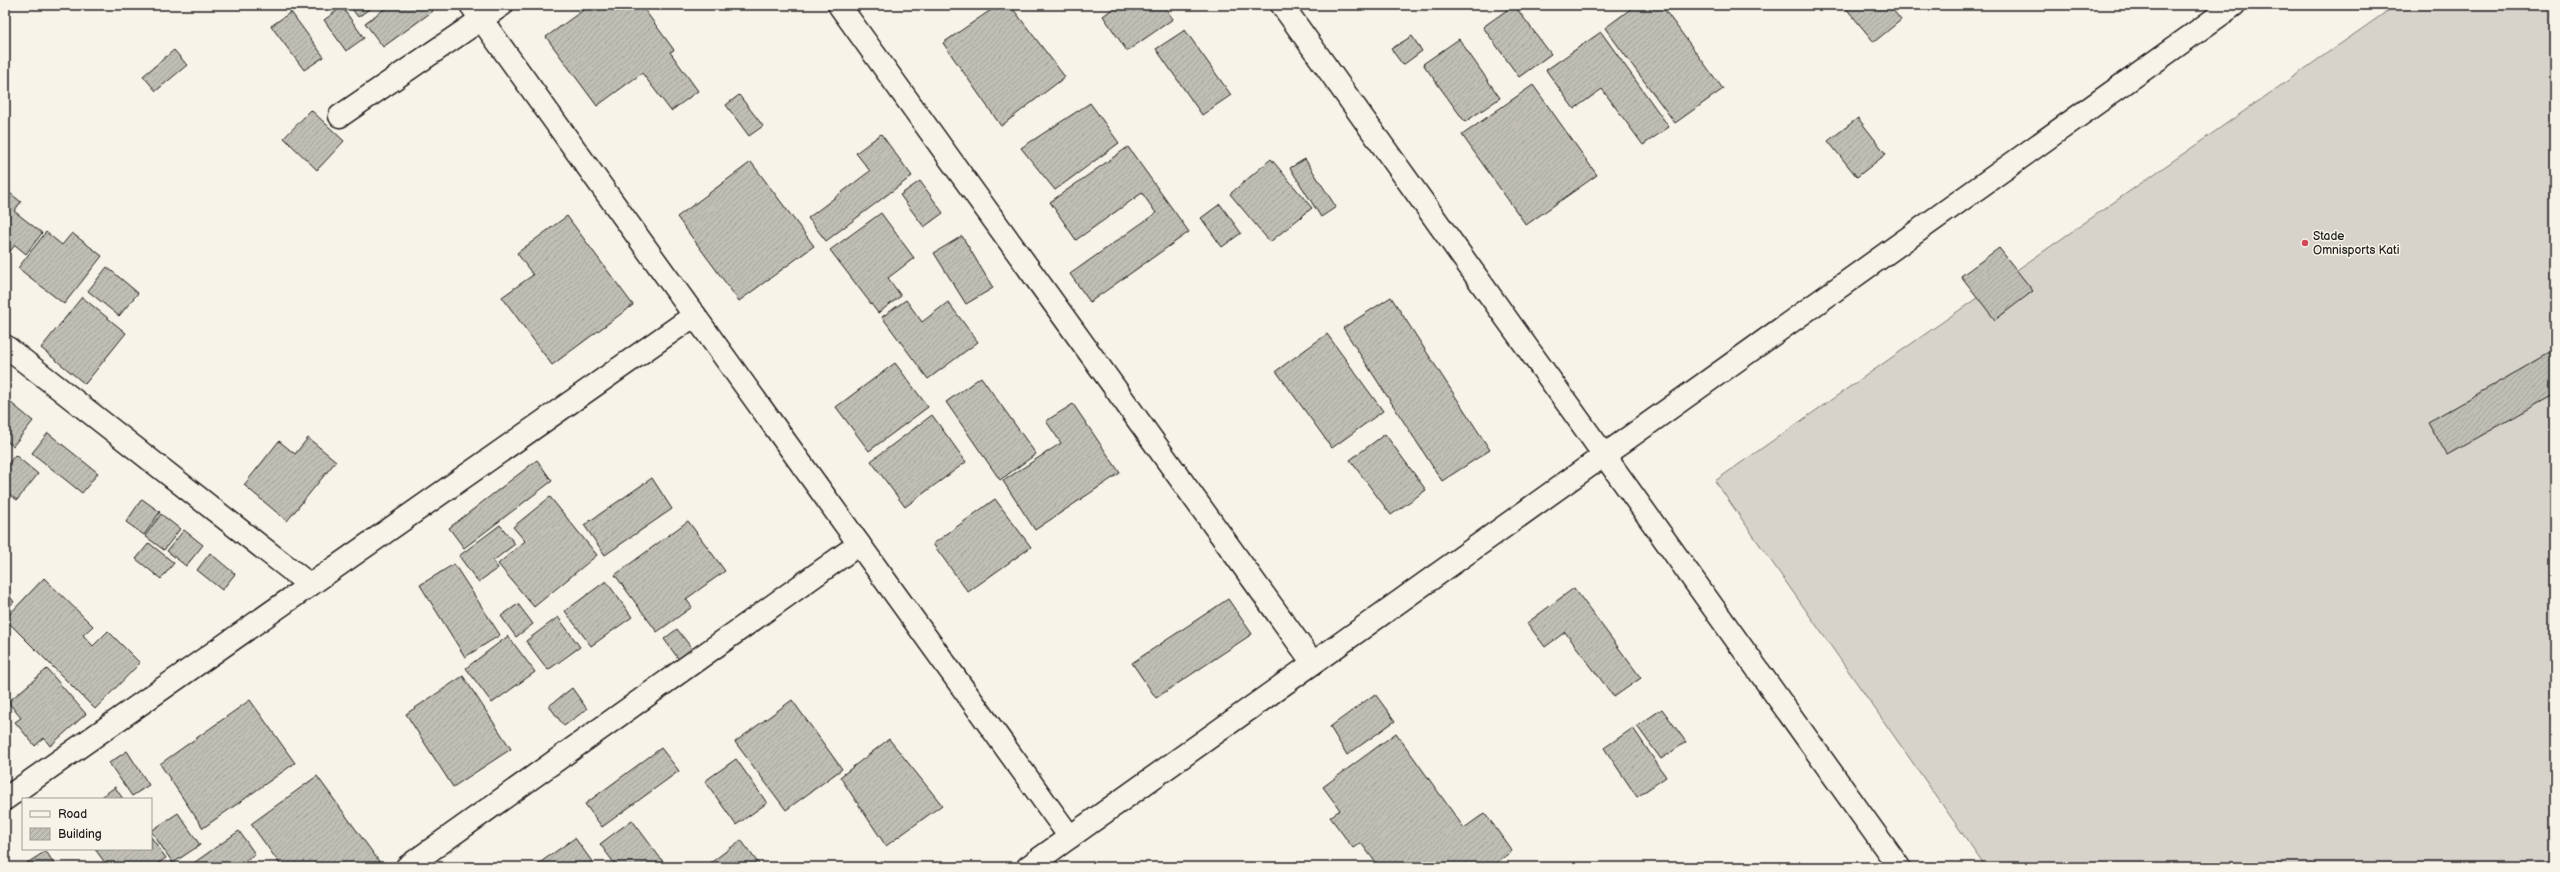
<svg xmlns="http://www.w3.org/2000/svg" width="2560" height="872" font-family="'Balsamiq Sans',sans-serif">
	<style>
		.garden { fill: #d7d3cb; stroke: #7a7874 }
		.building { fill: url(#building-hatch); stroke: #1c1c1c }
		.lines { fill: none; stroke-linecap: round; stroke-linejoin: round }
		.street-casing { stroke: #1c1c1c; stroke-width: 25 }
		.secondary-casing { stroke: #1c1c1c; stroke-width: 25 }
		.street { stroke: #f7f3e8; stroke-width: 22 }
		.secondary { stroke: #f7f3e8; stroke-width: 22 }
		.poi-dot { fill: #d1495b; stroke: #f7f3e8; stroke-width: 1.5 }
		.labels { text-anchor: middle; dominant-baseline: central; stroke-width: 3; stroke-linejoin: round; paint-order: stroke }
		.poi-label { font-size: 12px; fill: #1c1c1c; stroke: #f7f3e8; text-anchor: start }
	</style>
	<defs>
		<pattern id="building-hatch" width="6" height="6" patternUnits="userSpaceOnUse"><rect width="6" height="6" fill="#c0beb5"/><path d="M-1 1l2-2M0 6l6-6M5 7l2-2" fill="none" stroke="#a4a39b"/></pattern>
	</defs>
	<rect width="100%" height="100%" fill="#f7f3e8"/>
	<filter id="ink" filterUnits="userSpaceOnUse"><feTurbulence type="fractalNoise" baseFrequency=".025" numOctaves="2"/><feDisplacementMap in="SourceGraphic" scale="8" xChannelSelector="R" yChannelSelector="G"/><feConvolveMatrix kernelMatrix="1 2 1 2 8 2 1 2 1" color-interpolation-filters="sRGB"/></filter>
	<g filter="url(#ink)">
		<polygon class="garden" points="2396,5 2555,5 2555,867 1986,867 1715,481"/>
		<g class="building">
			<polygon points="349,5 375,5 358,17"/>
			<polygon points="390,5 428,5 433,11 383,47 365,23"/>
			<polygon points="590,5 641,5 674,50 670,52 698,91 671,111 642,73 597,106 546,37"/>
			<polygon points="998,5 1010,5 1065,77 1001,126 943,43"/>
			<polygon points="1118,5 1163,5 1173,19 1127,51 1103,16"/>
			<polygon points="1514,5 1551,54 1519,77 1483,27"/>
			<polygon points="1636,5 1661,5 1723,89 1675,123 1605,28"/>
			<polygon points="1848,5 1889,5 1901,20 1874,42 1845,7"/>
			<polygon points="342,7 364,38 346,51 324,20"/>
			<polygon points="291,12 324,57 304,70 271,26"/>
			<polygon points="1185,30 1231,95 1202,115 1156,49"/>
			<polygon points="1601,32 1669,127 1643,145 1602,89 1574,109 1546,70"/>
			<polygon points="1412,36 1422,51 1403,65 1391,49"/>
			<polygon points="1459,39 1500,98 1465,122 1423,64"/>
			<polygon points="174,50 187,65 156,91 143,76"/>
			<polygon points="1533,85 1597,175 1526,225 1462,135"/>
			<polygon points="739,95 763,126 749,136 726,105"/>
			<polygon points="1090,103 1119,143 1055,190 1021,148"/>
			<polygon points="311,110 344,141 317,170 284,138"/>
			<polygon points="1858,118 1886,154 1857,177 1828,141"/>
			<polygon points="881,134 912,176 826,241 808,218 870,171 856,153"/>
			<polygon points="1128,147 1189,232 1090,302 1070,274 1156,213 1142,193 1076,240 1050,202"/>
			<polygon points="1271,159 1312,208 1270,242 1230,194"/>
			<polygon points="1305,159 1336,207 1321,217 1290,168"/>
			<polygon points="751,162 814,246 739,301 677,217"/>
			<polygon points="920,181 943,213 924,227 900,195"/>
			<polygon points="5,189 21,202 14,211 42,233 26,254 15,245 5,258"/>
			<polygon points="1220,204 1241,233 1222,247 1201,218"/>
			<polygon points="881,213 914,258 888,278 901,296 878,313 830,250"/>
			<polygon points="567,216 633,305 552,365 502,297 533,275 517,253"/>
			<polygon points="46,232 62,245 72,233 102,256 64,304 18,268"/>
			<polygon points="962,236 993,288 966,304 934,253"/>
			<polygon points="1999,248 2033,291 1995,320 1961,276"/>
			<polygon points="107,267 138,293 119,316 88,291"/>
			<polygon points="82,297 126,333 85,384 41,348"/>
			<polygon points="1391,297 1490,450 1442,481 1343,328"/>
			<polygon points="906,300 922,322 948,302 978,342 928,379 882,317"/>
			<polygon points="1327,334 1383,411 1332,448 1276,371"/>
			<polygon points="2555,350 2555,394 2447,455 2428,422"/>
			<polygon points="895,363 928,407 869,451 836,407"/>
			<polygon points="981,377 1036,454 1000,480 946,402"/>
			<polygon points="5,398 33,421 13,446 5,440"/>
			<polygon points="1073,404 1120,473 1035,530 1003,481 1061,443 1046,421"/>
			<polygon points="932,415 966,462 905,507 871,461"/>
			<polygon points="48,433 98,473 82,493 32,453"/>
			<polygon points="1385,434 1426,490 1391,515 1350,460"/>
			<polygon points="308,438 336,461 287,521 244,485 279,441 295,454"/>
			<polygon points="15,455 38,474 17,500 5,491 5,468"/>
			<polygon points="537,460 552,481 464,548 449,528"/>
			<polygon points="652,478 672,509 605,555 584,525"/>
			<polygon points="550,497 597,555 534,607 498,564 525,541 513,527"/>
			<polygon points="142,499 160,512 144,535 126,522"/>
			<polygon points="995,499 1031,547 968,592 933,544"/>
			<polygon points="161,514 180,529 164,550 145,536"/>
			<polygon points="688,521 725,571 686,599 692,607 657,632 615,575"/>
			<polygon points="500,525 515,544 493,561 498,568 478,582 459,556"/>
			<polygon points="184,530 203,545 186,566 167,551"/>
			<polygon points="149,543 174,563 161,579 136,559"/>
			<polygon points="210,553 235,574 222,590 197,570"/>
			<polygon points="454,564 500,635 465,657 420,585"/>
			<polygon points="44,578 93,626 83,635 93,646 108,631 140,663 95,709 5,619"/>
			<polygon points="606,581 632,617 591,646 565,611"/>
			<polygon points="1574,588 1641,678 1614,697 1565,632 1545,647 1527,623"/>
			<polygon points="5,590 14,602 5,609"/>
			<polygon points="1228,599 1252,634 1156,698 1132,663"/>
			<polygon points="518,604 533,624 516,637 501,616"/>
			<polygon points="558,617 580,647 548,670 526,641"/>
			<polygon points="677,629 694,651 680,661 664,639"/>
			<polygon points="508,636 535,672 492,703 466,668"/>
			<polygon points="47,669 86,714 50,746 44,738 35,746 15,722 21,718 8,702"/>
			<polygon points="463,676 511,749 453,787 406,714"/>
			<polygon points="572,688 587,709 564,726 549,706"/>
			<polygon points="1375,694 1395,721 1347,755 1330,727"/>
			<polygon points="250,700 295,763 203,828 160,764"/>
			<polygon points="792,700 842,769 786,810 735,742"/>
			<polygon points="1662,709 1686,742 1661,759 1637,726"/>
			<polygon points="1633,728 1666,777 1637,797 1604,748"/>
			<polygon points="1396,733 1464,828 1485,813 1512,851 1491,867 1488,862 1481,867 1379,867 1361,843 1353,848 1330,817 1340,810 1323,787"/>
			<polygon points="889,739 942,805 886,846 840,777"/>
			<polygon points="661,748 679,771 602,827 585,804"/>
			<polygon points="127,751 149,785 132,796 109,763"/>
			<polygon points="736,759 767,803 736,825 705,781"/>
			<polygon points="317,776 381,864 377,867 282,867 251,824"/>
			<polygon points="115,787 123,799 99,799"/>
			<polygon points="178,813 200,845 173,863 151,831"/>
			<polygon points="632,820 667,867 617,867 600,844"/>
			<polygon points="239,831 255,854 236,867 188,867"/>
			<polygon points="151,837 166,858 153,867 108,867 95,849 151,849"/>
			<polygon points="575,838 596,867 535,867 535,866"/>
			<polygon points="741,840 761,867 705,867"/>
			<polygon points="46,851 56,867 30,867 27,863"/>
		</g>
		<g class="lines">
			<defs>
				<g id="street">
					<polyline points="471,5 1070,837"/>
					<polyline points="839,5 1313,663"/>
					<polyline points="340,116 502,5"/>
					<polyline points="5,346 310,585"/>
					<polyline points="5,799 695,315"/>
					<polyline points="407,867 859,544"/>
					<polyline points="1028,867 2234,5"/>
				</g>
				<polyline id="secondary" points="1282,5 1899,867"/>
			</defs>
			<use href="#street" class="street-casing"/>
			<use href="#secondary" class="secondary-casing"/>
			<use href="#street" class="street"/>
			<use href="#secondary" class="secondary"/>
		</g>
	</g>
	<circle class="poi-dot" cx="2305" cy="243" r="4"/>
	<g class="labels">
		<g class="poi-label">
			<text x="2313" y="236">Stade<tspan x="2313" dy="14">Omnisports Kati</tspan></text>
		</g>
	</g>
	<rect width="2560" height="872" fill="none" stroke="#f7f3e8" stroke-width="20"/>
	<rect x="10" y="10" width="2540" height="852" fill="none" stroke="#1c1c1c" stroke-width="1.5" filter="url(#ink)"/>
	<rect x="22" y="798" width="130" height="52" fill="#f7f3e8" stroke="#9f9d96"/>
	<rect x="30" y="811" width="20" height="6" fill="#f7f3e8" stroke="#9f9d96"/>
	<text x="58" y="818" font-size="12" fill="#1c1c1c">Road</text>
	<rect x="30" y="828" width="20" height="12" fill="url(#building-hatch)" stroke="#9f9d96"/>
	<text x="58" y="838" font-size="12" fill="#1c1c1c">Building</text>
</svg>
